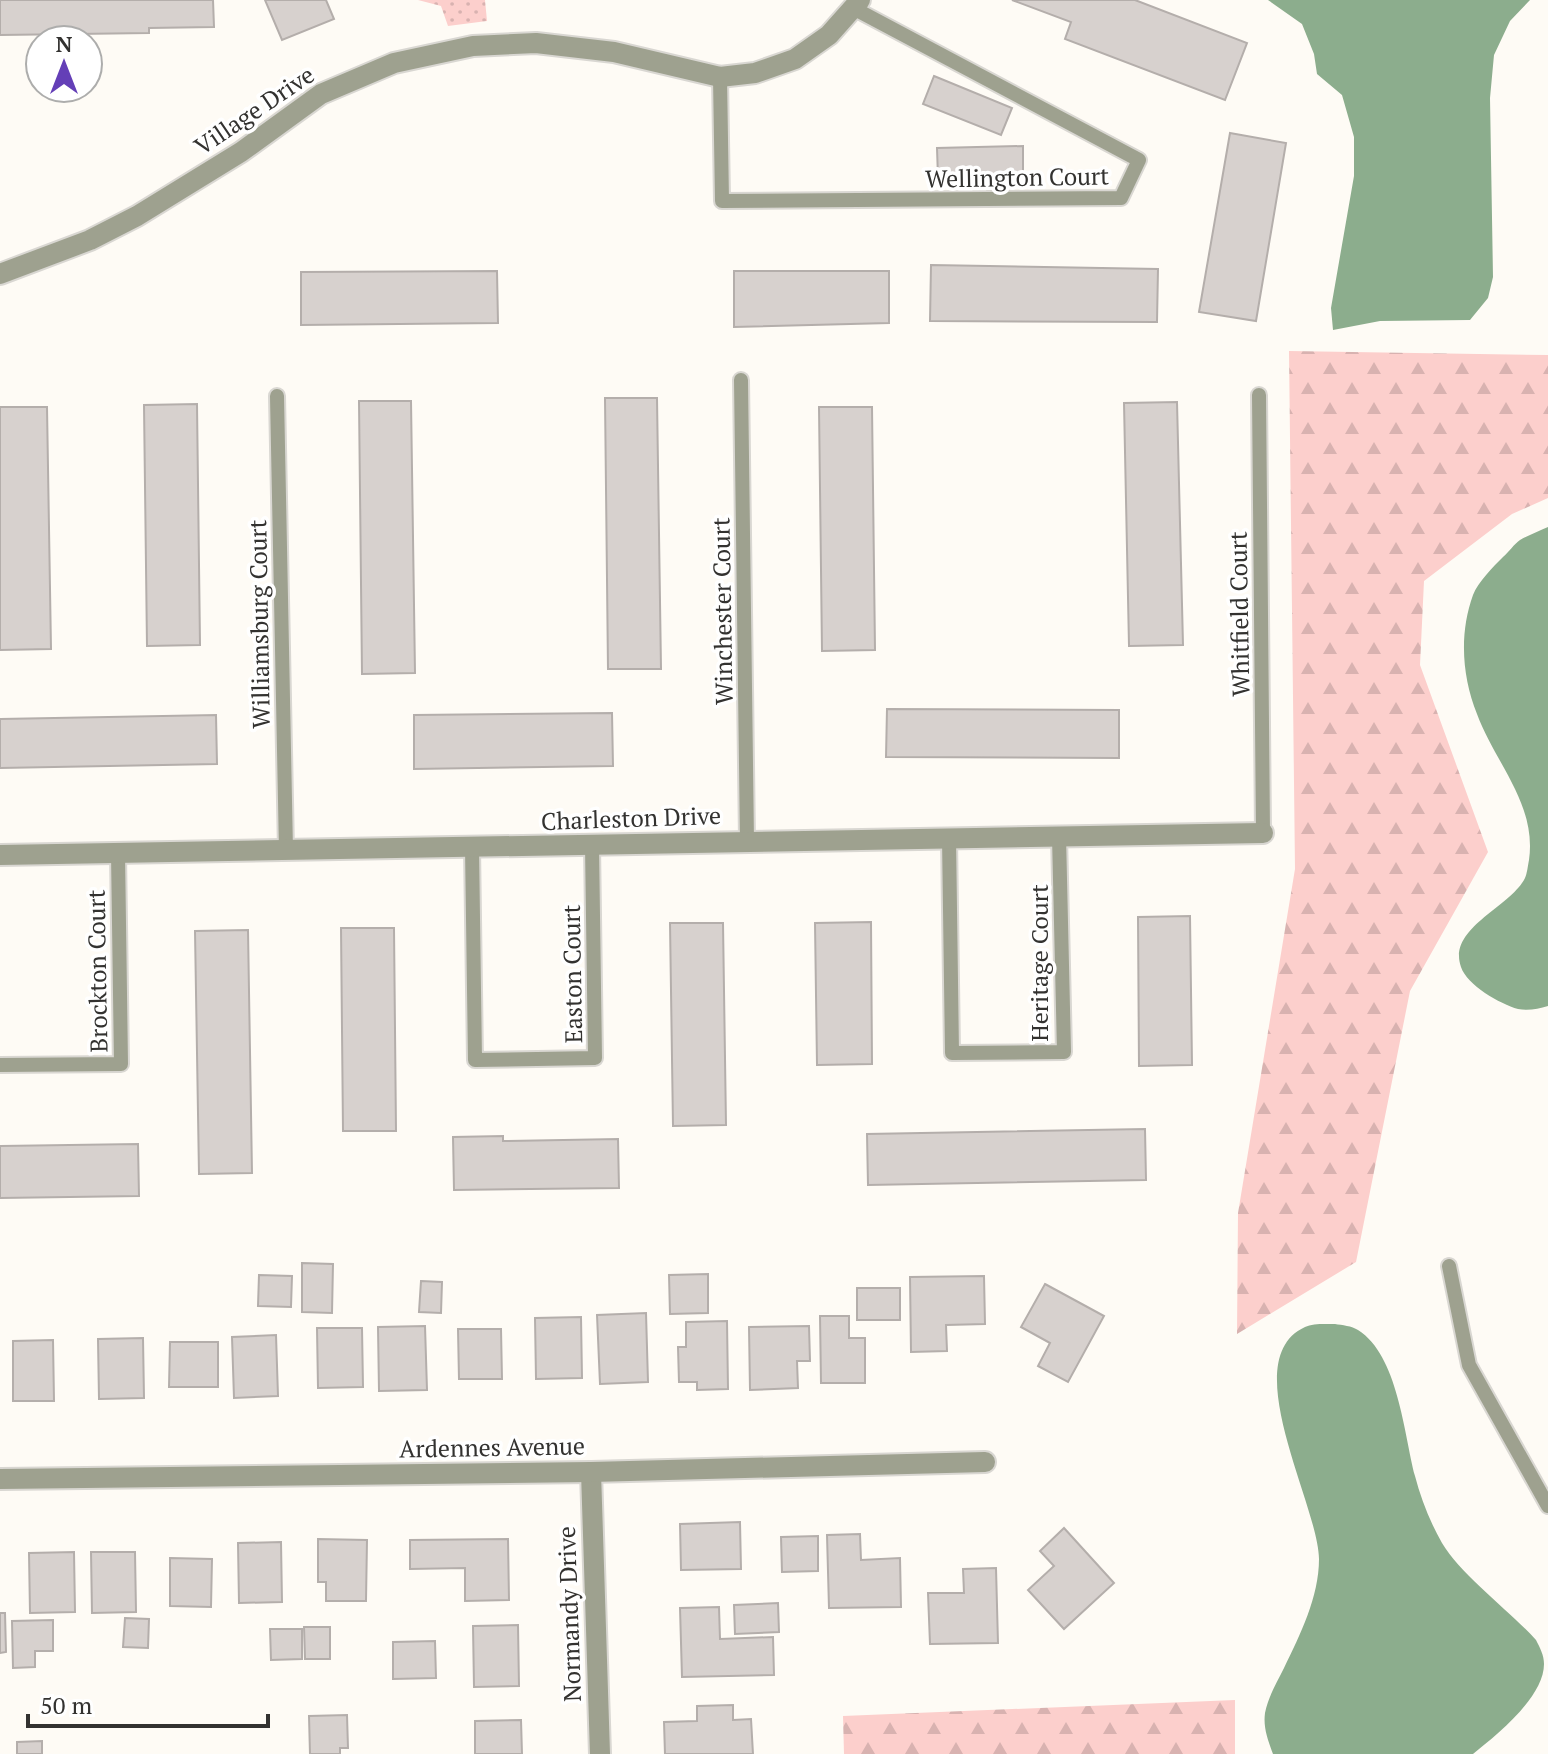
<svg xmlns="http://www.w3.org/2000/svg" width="1548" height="1754" font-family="'PT Serif',serif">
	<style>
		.grass { fill: url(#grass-dots) }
		.forest { fill: url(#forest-firs) }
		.water { fill: #8cad8d }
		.building { fill: #d7d1ce; stroke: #b4aeab; stroke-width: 2 }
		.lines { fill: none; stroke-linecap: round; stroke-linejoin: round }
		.lane-casing { stroke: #d9d7d2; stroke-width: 18 }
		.street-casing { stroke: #d9d7d2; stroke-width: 24 }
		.lane { stroke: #9ea18f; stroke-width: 14 }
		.street { stroke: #9ea18f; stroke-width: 20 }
		.labels { text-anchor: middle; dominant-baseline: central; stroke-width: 7; stroke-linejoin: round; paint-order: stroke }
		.street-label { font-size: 24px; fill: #333230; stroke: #fff }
	</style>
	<defs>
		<pattern id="grass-dots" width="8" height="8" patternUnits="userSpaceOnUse" patternTransform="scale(2)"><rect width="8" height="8" fill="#fccfcc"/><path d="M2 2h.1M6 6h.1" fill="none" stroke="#d8b2b0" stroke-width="1.8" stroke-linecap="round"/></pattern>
		<pattern id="forest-firs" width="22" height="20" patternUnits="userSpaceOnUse" patternTransform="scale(2)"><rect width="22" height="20" fill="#fccfcc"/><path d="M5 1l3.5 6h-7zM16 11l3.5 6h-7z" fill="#d8b2b0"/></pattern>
	</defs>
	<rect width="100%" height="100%" fill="#fefbf5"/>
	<polygon class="grass" points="418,0 485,0 487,21 448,26 441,6"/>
	<g class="forest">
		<polygon points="1289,351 1548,355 1548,498 1512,514 1424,581 1420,665 1488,852 1410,991 1356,1262 1237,1334 1238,1213 1295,869"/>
		<polygon points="1235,1700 1235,1754 844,1754 843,1716"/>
	</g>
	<g class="water">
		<polygon points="1268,0 1530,0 1510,21 1494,55 1490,98 1493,277 1488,298 1470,320 1380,321 1333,330 1331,308 1354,176 1354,137 1342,95 1317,74 1314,54 1302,24"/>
		<path d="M1548 527V1006C1538 1009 1528 1011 1518 1009 1500 1004 1467 985 1461 967 1447 928 1511 907 1525 878 1527 874 1528 865 1529 860 1537 804 1495 763 1477 714 1462 676 1459 634 1473 595 1478 582 1493 567 1503 557 1509 552 1514 544 1520 540 1529 535 1539 531 1548 527Z"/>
		<path d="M1335 1324C1342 1325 1352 1326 1358 1330 1398 1355 1404 1434 1415 1476 1421 1499 1430 1522 1442 1543 1461 1575 1510 1611 1536 1640 1540 1648 1544 1655 1544 1664 1544 1697 1497 1735 1473 1754H1273C1268 1740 1263 1728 1265 1713 1268 1697 1277 1682 1284 1668 1300 1635 1319 1597 1319 1559 1318 1503 1235 1359 1305 1327 1313 1323 1326 1324 1335 1324Z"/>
	</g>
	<g class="building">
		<polygon points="0,0 213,0 214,27 149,28 149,33 0,35"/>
		<polygon points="265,0 326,0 334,19 282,40"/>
		<polygon points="1012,0 1135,0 1247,43 1225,100 1065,39 1071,22"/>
		<polygon points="934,76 1012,108 1001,135 923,104"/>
		<polygon points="1230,133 1286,143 1256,321 1199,312"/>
		<polygon points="1023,146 1023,176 938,178 937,148"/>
		<polygon points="931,265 1158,269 1157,322 930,321"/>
		<polygon points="497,271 498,323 301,325 301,272"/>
		<polygon points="734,271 889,271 889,323 734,327"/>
		<polygon points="605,398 657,398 661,669 608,669"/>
		<polygon points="359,401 411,401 415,673 362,674"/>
		<polygon points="1177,402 1183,645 1129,646 1124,403"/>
		<polygon points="197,404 200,645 147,646 144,405"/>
		<polygon points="0,407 47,407 51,649 0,650"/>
		<polygon points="819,407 872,407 875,650 822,651"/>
		<polygon points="887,709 1119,710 1119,758 886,757"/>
		<polygon points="612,713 613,766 414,769 414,715"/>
		<polygon points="216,715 217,764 0,768 0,719"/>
		<polygon points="1190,916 1192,1065 1139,1066 1138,917"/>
		<polygon points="871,922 872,1064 817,1065 815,923"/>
		<polygon points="670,923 723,923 726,1125 673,1126"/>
		<polygon points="341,928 394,928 396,1131 343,1131"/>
		<polygon points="248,930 252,1173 199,1174 195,931"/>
		<polygon points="1145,1129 1146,1180 868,1185 867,1134"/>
		<polygon points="503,1136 503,1141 618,1139 619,1188 454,1190 453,1137"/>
		<polygon points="138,1144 139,1196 0,1198 0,1146"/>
		<polygon points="302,1263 333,1264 332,1313 302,1312"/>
		<polygon points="708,1274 708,1313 670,1314 669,1275"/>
		<polygon points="259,1275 292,1276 291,1307 258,1306"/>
		<polygon points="984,1276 985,1324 946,1325 947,1351 911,1352 910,1277"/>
		<polygon points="421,1281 442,1282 441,1313 419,1312"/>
		<polygon points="1045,1284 1104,1316 1068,1382 1038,1366 1050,1343 1021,1327"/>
		<rect x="857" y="1288" width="43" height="32"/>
		<polygon points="646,1313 648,1382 600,1384 597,1315"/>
		<polygon points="820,1316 849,1316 849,1338 865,1338 865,1383 821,1383"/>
		<polygon points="581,1317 582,1378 536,1379 535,1318"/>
		<polygon points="727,1321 728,1389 697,1390 697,1382 679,1382 678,1347 686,1347 686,1322"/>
		<polygon points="425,1326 427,1390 379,1391 378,1327"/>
		<polygon points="809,1326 810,1361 797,1361 798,1388 750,1390 749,1327"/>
		<polygon points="317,1328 362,1328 363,1387 318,1388"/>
		<polygon points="458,1329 501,1329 502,1379 459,1379"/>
		<polygon points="276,1335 278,1396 234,1398 232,1337"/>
		<polygon points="143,1338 144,1398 99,1399 98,1339"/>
		<polygon points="53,1340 54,1401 13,1401 13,1341"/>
		<polygon points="170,1342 218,1342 218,1387 169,1387"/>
		<polygon points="740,1522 741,1569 681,1570 680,1524"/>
		<polygon points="1064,1528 1114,1583 1064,1629 1028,1590 1054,1566 1040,1551"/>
		<polygon points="860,1534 861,1560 900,1558 901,1607 829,1608 827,1535"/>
		<polygon points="818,1536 818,1571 782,1572 781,1537"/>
		<polygon points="318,1539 367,1540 366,1601 326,1601 326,1582 318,1582"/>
		<polygon points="508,1539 509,1600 465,1601 465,1568 410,1569 410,1540"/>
		<polygon points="281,1542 282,1602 239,1603 238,1543"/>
		<polygon points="74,1552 75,1612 30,1613 29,1553"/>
		<polygon points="91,1552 135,1552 136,1612 92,1613"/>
		<polygon points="170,1558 212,1559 211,1607 170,1606"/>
		<polygon points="996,1568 998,1643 930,1644 928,1593 964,1593 963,1569"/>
		<polygon points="778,1603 779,1632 735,1634 734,1605"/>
		<polygon points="719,1607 720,1639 773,1637 774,1675 682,1677 680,1608"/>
		<polygon points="0,1613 5,1613 6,1652 0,1653"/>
		<polygon points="125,1618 149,1619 148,1648 123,1647"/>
		<polygon points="53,1620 53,1651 35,1651 35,1667 13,1668 12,1621"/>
		<polygon points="518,1625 519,1686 474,1687 473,1626"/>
		<polygon points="304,1627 330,1627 330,1659 305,1659"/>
		<polygon points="270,1629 302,1629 302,1659 271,1660"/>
		<polygon points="435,1641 436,1678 393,1679 393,1642"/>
		<polygon points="733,1705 733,1720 751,1719 753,1754 665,1754 664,1722 697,1721 697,1706"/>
		<polygon points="347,1715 348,1748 340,1748 340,1754 310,1754 309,1716"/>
		<polygon points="521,1720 522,1754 475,1754 475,1721"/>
		<polygon points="42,1741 42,1754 17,1754 17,1742"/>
	</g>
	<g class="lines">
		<defs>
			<g id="lane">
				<polyline points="720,77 722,201 1121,198 1139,160 855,9"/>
				<polyline points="741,380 747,841"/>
				<polyline points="1259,395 1263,833"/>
				<polyline points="277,396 286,851"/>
				<polyline points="949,837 952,1053 1064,1052 1059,836"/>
				<polyline points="472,847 475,1060 595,1058 592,845"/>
				<polyline points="0,1065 121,1064 118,853"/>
				<polyline points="1449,1266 1469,1365 1548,1506"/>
			</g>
			<g id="street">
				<polyline points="0,274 90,240 137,216 241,152 321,94 394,63 473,46 536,43 614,52 720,77 755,73 795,59 829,35 860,0"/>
				<polyline points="0,855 1263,833"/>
				<polyline points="591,1472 600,1754"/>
				<polyline points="0,1479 591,1472 985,1462"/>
			</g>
		</defs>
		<use href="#lane" class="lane-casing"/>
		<use href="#street" class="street-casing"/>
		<use href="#lane" class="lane"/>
		<use href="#street" class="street"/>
	</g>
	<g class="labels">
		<g class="street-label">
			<text transform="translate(254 110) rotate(-34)">Village Drive</text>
			<text transform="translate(1017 177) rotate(-1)">Wellington Court</text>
			<text transform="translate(722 611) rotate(-91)">Winchester Court</text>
			<text transform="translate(1239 614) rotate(-91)">Whitfield Court</text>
			<text transform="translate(259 624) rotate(-91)">Williamsburg Court</text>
			<text transform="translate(631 818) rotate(-2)">Charleston Drive</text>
			<text transform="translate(1039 963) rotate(-90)">Heritage Court</text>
			<text transform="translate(97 971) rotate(-91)">Brockton Court</text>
			<text transform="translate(572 974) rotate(-91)">Easton Court</text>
			<text transform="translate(492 1447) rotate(-1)">Ardennes Avenue</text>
			<text transform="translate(569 1614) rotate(-92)">Normandy Drive</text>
		</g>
	</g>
	<g transform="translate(64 64)"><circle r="38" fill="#ffffff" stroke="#adadac" stroke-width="2"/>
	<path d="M0-6L14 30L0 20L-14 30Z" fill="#643fb7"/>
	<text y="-12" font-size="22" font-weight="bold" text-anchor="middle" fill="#333230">N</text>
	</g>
	<path d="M28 1714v12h240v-12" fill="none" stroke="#333230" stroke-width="4"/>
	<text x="40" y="1714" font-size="24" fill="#333230" stroke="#ffffff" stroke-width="6" paint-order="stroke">50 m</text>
</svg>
